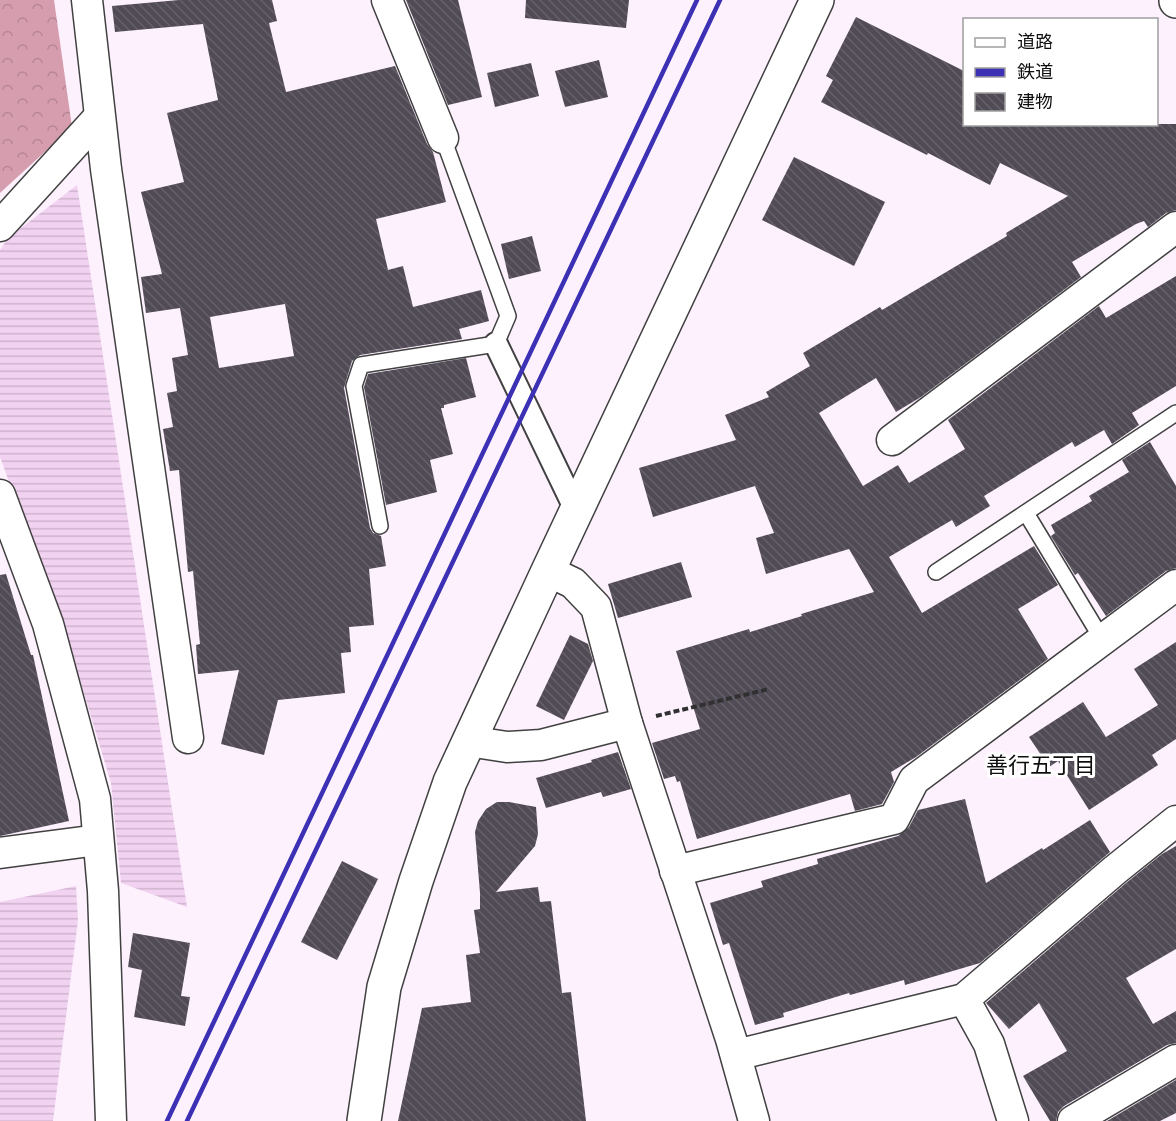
<svg xmlns="http://www.w3.org/2000/svg" width="1176" height="1121" font-family="'Crimson Pro','Noto Sans JP',serif">
	<style>
		.farmland { fill: url(#farmland-rules) }
		.forest { fill: url(#forest-crowns) }
		.building { fill: url(#building-back-hatch); fill-rule: evenodd }
		.lines { fill: none; stroke-linecap: round; stroke-linejoin: round }
		.service-casing { stroke: #414141; stroke-width: 18 }
		.pedestrian-casing { stroke: #414141; stroke-width: 26 }
		.minor-casing { stroke: #414141; stroke-width: 33 }
		.tertiary-casing { stroke: #414141; stroke-width: 36 }
		.path { stroke: #303030; stroke-width: 4; stroke-dasharray: 6 3; stroke-linecap: butt }
		.service { stroke: #fff; stroke-width: 15 }
		.pedestrian { stroke: #fff; stroke-width: 22 }
		.minor { stroke: #fff; stroke-width: 30 }
		.tertiary { stroke: #fff; stroke-width: 33 }
		.rail { stroke: #3c30b4; stroke-width: 4.5 }
		.labels { text-anchor: middle; dominant-baseline: central; stroke-width: 6; stroke-linejoin: round; paint-order: stroke }
		.neighbourhood-label { font-size: 22px; fill: #0e0e0e; stroke: #fff }
	</style>
	<defs>
		<pattern id="farmland-rules" width="6" height="5" patternUnits="userSpaceOnUse" patternTransform="scale(1.5)"><rect width="6" height="5" fill="#f2d2f1"/><path d="M0 2.5h6" fill="none" stroke="#ceb3cd"/></pattern>
		<pattern id="forest-crowns" width="20" height="18" patternUnits="userSpaceOnUse" patternTransform="scale(1.5)"><rect width="20" height="18" fill="#d69daf"/><path d="M2 6a3 3 0 1 1 6 0M12 15a3 3 0 1 1 6 0" fill="none" stroke="#b68695"/></pattern>
		<pattern id="building-back-hatch" width="6" height="6" patternUnits="userSpaceOnUse" patternTransform="scale(1.5)"><rect width="6" height="6" fill="#514b56"/><path d="M-1 5l2 2M0 0l6 6M5-1l2 2" fill="none" stroke="#656169"/></pattern>
	</defs>
	<rect width="100%" height="100%" fill="#fdf1fe"/>
	<g class="farmland">
		<polygon points="77,185 187,907 121,883 111,783 73,657 0,457 0,250 8,238"/>
		<polygon points="76,886 78,920 53,1121 0,1121 0,902"/>
	</g>
	<polygon class="forest" points="0,0 54,0 72,127 0,193"/>
	<g class="building">
		<path d="M179 0H272L277 21 269 23 286 92 395 66 427 144 433 152 446 202 376 219 388 270 403 266 413 307 481 290 489 321 459 329 462 339 360 355 352 361 344 388 370 528 373 533 381 536 386 566 369 569 374 625 349 627 351 652 341 653 345 693 278 700 264 755 221 744 239 670 198 674 196 645 200 644 193 571 188 572 179 470 170 471 163 429 173 427 167 393 177 391 172 358 188 355 180 308 146 313 141 277 162 274 141 192 184 182 167 113 218 100 203 24 115 32 112 6ZM285 304 294 356 219 368 210 317Z"/>
		<polygon points="406,0 458,0 482,97 448,105"/>
		<polygon points="526,0 629,0 626,28 525,18"/>
		<polygon points="856,17 964,71 964,124 1176,124 1176,210 1166,213 1148,227 1144,221 1136,224 1072,262 1081,277 921,397 896,412 876,378 819,413 863,486 898,465 909,483 965,449 948,420 1099,306 1106,318 1176,276 1176,386 1132,413 1139,425 1112,444 1104,430 1075,447 1072,442 984,496 990,506 956,527 952,520 889,557 922,613 1034,546 1058,585 1018,609 1048,659 916,757 891,772 894,782 882,804 855,811 850,794 697,839 680,781 677,782 675,776 664,779 652,743 700,729 676,651 749,629 750,632 802,616 801,614 874,592 849,549 766,574 756,538 774,533 755,486 653,517 639,468 736,440 725,415 769,397 766,392 810,366 803,353 880,307 882,310 1007,236 1006,233 1068,196 1000,163 990,185 928,153 927,155 821,102 833,80 826,76"/>
		<polygon points="599,60 608,97 565,107 555,71"/>
		<polygon points="531,63 539,96 495,107 487,73"/>
		<polygon points="794,157 885,202 854,266 762,220"/>
		<polygon points="532,236 541,271 509,279 501,244"/>
		<polygon points="466,358 476,397 444,405 444,408 441,408 453,454 430,460 437,492 386,505 364,387 368,374"/>
		<polygon points="1150,442 1176,486 1176,568 1166,571 1106,616 1078,573 1075,575 1051,536 1055,533 1051,525 1092,501 1089,496 1129,472 1122,460"/>
		<polygon points="681,562 692,597 618,618 608,584"/>
		<polygon points="6,574 31,655 33,655 69,821 0,836 0,575"/>
		<polygon points="570,635 588,644 593,661 564,720 536,706"/>
		<polygon points="1176,642 1176,739 1152,755 1158,765 1089,810 1058,761 1049,767 1029,737 1083,702 1106,737 1158,705 1134,669"/>
		<polygon points="618,752 631,789 603,797 601,792 546,808 536,778 592,762 591,760"/>
		<polygon points="965,799 986,883 1042,848 1043,850 1090,820 1110,852 980,963 905,985 904,980 850,995 849,993 783,1013 784,1017 755,1025 729,943 723,945 710,903 763,887 761,881 818,864 817,859 898,836 909,827 918,810"/>
		<polygon points="497,802 509,802 536,807 538,834 535,846 496,892 538,887 540,902 551,901 562,993 571,992 586,1121 398,1121 422,1008 471,1002 466,955 480,953 474,910 480,909 480,893 475,832 478,821 486,809"/>
		<polygon points="1176,846 1176,949 1126,978 1153,1024 1176,1011 1176,1043 1167,1045 1064,1106 1058,1112 1056,1121 1050,1121 1023,1076 1067,1051 1039,1003 1009,1029 986,1003 1126,883 1162,854"/>
		<polygon points="342,861 378,879 337,960 301,942"/>
		<polygon points="133,933 190,943 181,996 190,997 185,1026 134,1017 142,970 128,967"/>
		<polygon points="1176,1080 1176,1113 1160,1121 1107,1121"/>
	</g>
	<g class="lines">
		<defs>
			<g id="service">
				<polyline points="1026,513 1102,639"/>
				<polyline points="380,526 354,386 361,365 496,344 508,316 443,138"/>
				<polyline points="936,572 1176,413"/>
			</g>
			<polyline id="pedestrian" points="496,344 576,510"/>
			<g id="minor">
				<polyline points="87,0 106,169 188,738"/>
				<polyline points="387,0 443,138"/>
				<polyline points="0,226 99,117"/>
				<polyline points="892,440 1176,227"/>
				<polyline points="0,495 48,624 95,799 103,891 111,1121"/>
				<polyline points="548,571 573,583 596,607 627,723 731,1039 754,1121"/>
				<polyline points="468,741 507,747 541,745 627,723"/>
				<polyline points="0,853 98,840"/>
				<polyline points="675,871 894,819 914,780 1176,585"/>
				<polyline points="964,999 989,1044 1013,1121"/>
				<polyline points="736,1055 964,999 1115,870 1176,821"/>
				<polyline points="1073,1121 1176,1060"/>
			</g>
			<g id="tertiary">
				<polyline points="1176,0 1176,1"/>
				<polyline points="364,1121 384,987 416,881 450,782 548,571 817,0"/>
			</g>
		</defs>
		<use href="#service" class="service-casing"/>
		<use href="#pedestrian" class="pedestrian-casing"/>
		<use href="#minor" class="minor-casing"/>
		<use href="#tertiary" class="tertiary-casing"/>
		<polyline class="path" points="656,716 769,689"/>
		<use href="#service" class="service"/>
		<use href="#pedestrian" class="pedestrian"/>
		<use href="#minor" class="minor"/>
		<use href="#tertiary" class="tertiary"/>
		<g class="rail">
			<polyline points="167,1121 697,0"/>
			<polyline points="187,1121 720,0"/>
		</g>
	</g>
	<g class="labels">
		<g class="neighbourhood-label">
			<text x="1041" y="765">善行五丁目</text>
		</g>
	</g>
	<rect x="963" y="18" width="195" height="108" fill="#ffffff" stroke="#9f9f9f" stroke-width="1.5"/>
	<rect x="975" y="38" width="30" height="9" fill="#ffffff" stroke="#9f9f9f" stroke-width="1.5"/>
	<text x="1017" y="48" font-size="18" fill="#0e0e0e">道路</text>
	<rect x="975" y="68" width="30" height="9" fill="#3c30b4" stroke="#9f9f9f" stroke-width="1.5"/>
	<text x="1017" y="78" font-size="18" fill="#0e0e0e">鉄道</text>
	<rect x="975" y="93" width="30" height="18" fill="url(#building-back-hatch)" stroke="#9f9f9f" stroke-width="1.5"/>
	<text x="1017" y="108" font-size="18" fill="#0e0e0e">建物</text>
</svg>
